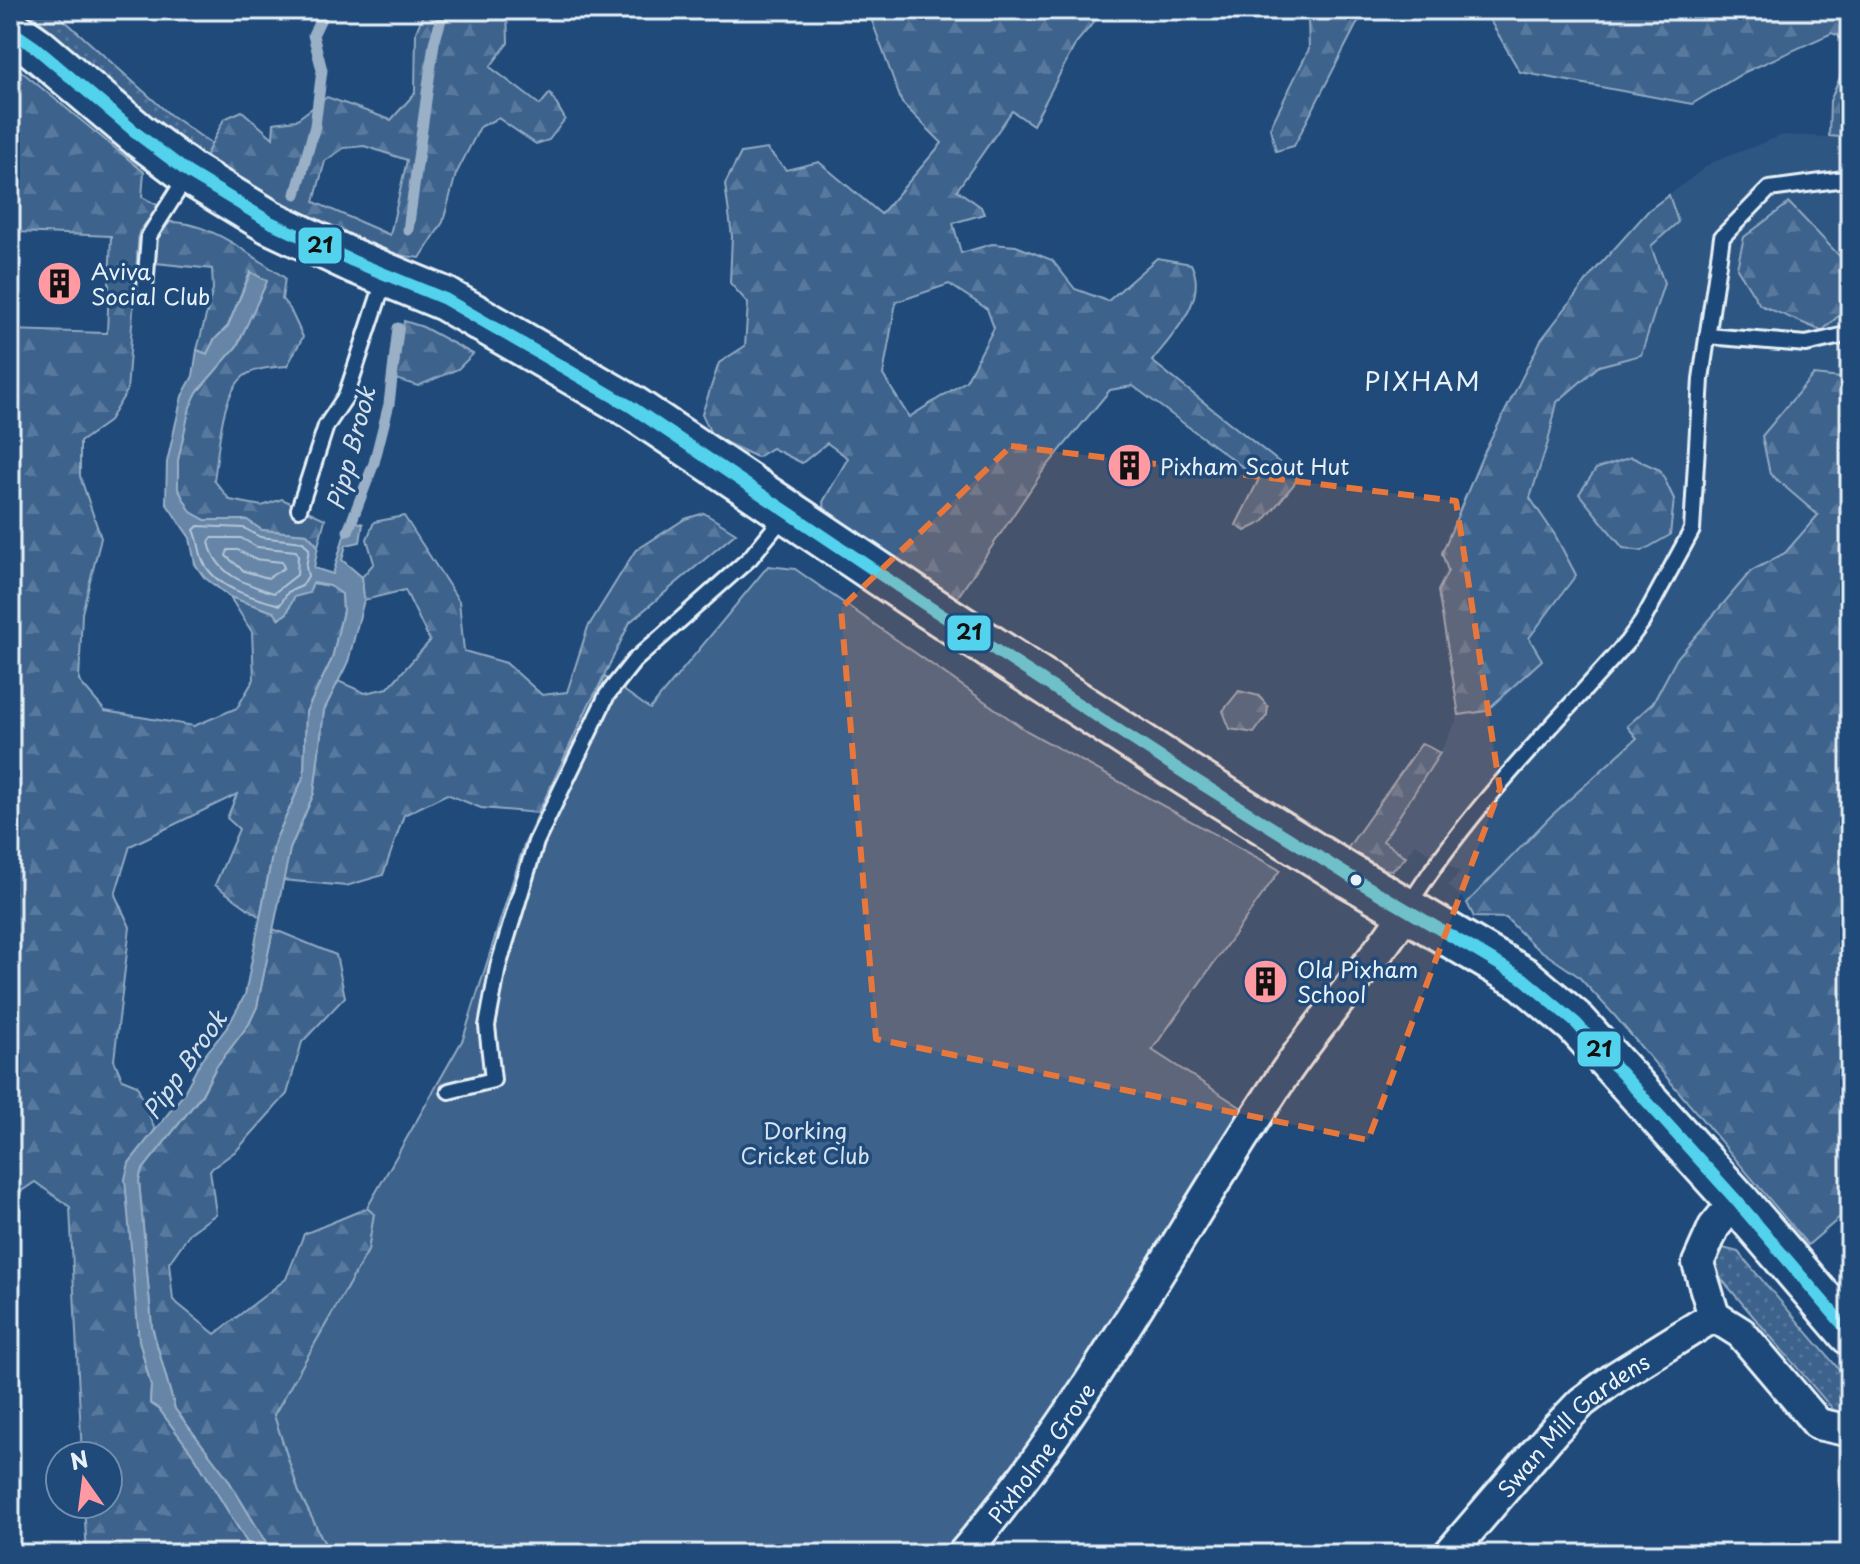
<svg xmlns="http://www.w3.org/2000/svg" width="1860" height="1564" font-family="'Playpen Sans',sans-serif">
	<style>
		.built { fill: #2e5683 }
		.grass { fill: url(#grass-dots); stroke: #92aac2; stroke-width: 2 }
		.forest { fill: url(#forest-firs); stroke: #92aac2; stroke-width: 2; fill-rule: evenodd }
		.park { fill: #3c628c; stroke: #92aac2; stroke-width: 2 }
		.water { fill: #6685a7; stroke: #9ab0c7; stroke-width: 2 }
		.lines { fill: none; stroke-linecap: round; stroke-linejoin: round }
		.shore { stroke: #b4c6d8; stroke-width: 2 }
		.stream { stroke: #9ab0c7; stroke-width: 11 }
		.lane-casing { stroke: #e8f1f8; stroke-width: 20 }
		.street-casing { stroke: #e8f1f8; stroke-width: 36 }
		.secondary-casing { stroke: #e8f1f8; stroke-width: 48 }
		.lane { stroke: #1f4a7a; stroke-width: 14 }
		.street { stroke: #1f4a7a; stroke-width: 30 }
		.secondary { stroke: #1f4a7a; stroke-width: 42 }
		.bus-1-casing { stroke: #1f4a7a; stroke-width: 18 }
		.bus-1 { stroke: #53d2ee; stroke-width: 12 }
		.marked { fill: #e8773b; fill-opacity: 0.2; stroke: #e8773b; stroke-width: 6; stroke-dasharray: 16 10; stroke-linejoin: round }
		.bus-dot { fill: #e8f1f8; stroke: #1f4a7a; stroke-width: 3 }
		.labels { text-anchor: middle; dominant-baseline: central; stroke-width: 7; stroke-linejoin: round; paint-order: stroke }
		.poi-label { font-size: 22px; fill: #e8f1f8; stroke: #1f4a7a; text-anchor: start }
		.park-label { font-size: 22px; fill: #d7e3ed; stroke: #1f4a7a }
		.street-label { font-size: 22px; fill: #e8f1f8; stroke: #1f4a7a }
		.water-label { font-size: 24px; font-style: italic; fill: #d4e1ec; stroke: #1f4a7a }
		.quarter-label { font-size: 26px; letter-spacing: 2px; fill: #e8f1f8; stroke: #1f4a7a }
		.line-badge { stroke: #1f4a7a; stroke-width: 3 }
		.pale-badge-label { font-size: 22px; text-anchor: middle; font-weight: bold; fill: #111 }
	</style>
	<defs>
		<pattern id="grass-dots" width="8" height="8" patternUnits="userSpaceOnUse" patternTransform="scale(2)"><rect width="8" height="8" fill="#3c628c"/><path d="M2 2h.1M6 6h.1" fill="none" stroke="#58799d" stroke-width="1.8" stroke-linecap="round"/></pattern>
		<pattern id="forest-firs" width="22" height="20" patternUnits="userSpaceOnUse" patternTransform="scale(2)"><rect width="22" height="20" fill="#3c628c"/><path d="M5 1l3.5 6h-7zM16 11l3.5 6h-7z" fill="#58799d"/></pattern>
	</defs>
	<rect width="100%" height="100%" fill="#1f4a7a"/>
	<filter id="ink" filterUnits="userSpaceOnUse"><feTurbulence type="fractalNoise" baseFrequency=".0125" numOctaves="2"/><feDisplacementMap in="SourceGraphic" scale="16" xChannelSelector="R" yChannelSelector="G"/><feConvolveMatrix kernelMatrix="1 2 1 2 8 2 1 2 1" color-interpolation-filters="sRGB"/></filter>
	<g filter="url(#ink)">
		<polygon class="built" points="1783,135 1850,138 1850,379 1813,375 1770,474 1819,515 1785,553 1751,571 1678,658 1653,703 1627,725 1638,737 1551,816 1467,903 1448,885 1460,872 1415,844 1406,857 1383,841 1440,753 1459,715 1438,591 1448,571 1442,553 1482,457 1541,340 1596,269 1649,210 1711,163"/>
		<g class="grass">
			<polygon points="27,10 53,10 169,114 213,145 205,157 141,110"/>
			<polygon points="1723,1248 1738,1252 1850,1382 1850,1417 1835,1412 1718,1275 1714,1259"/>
		</g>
		<g class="forest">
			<path d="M425 10H507L508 43 490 67 540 105 550 93 565 119 549 140 536 144 498 118 480 127 456 174 443 222 420 258C341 250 270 200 205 157L224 119 242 111 273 138 274 123 296 120 327 97 391 120 415 93 416 32ZM364 146 407 160 390 235 314 202 325 161 344 148Z"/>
			<path d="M868 10H1104L1076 43 1033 125 1012 111 957 190 981 207 984 214 953 223 961 253 992 244 1016 246 1052 260 1075 289 1108 301 1157 258 1191 264C1209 299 1173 334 1152 361L1299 478 1263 522 1245 531 1236 525 1259 479 1133 386 1110 390 1043 471 957 598 925 588 826 516 823 502 848 458 827 443 802 463 772 448 757 457 712 436 702 414 719 363 745 346 748 303 730 283 732 236 725 184 741 153 767 149 786 170 819 162 881 214 942 143 902 103ZM949 284 987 309 994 328 966 381 909 417 883 375 896 302Z"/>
			<polygon points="1315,10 1364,10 1294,146 1276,151 1270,128 1309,49 1308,21"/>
			<polygon points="1484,10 1850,10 1850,41 1832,33 1745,72 1692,104 1520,72"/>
			<polygon points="1850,54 1850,138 1829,136 1830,101"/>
			<polygon points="10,62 144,172 142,197 159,206 139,232 127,391 108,422 80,442 80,476 101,538 82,613 79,681 105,711 194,726 237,708 254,679 252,632 230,597 274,612 287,613 294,597 313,583 330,586 342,594 343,610 332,659 306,712 304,776 275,841 260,917 215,885 239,829 227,818 237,794 130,846 115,895 130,927 114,1060 122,1079 137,1085 155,1130 129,1163 139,1340 151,1386 150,1403 159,1409 195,1457 254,1554 87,1554 84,1504 108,1504 108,1456 82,1456 70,1207 35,1182 14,1196 10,1205 10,1030 14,1013 10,1008 10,330 107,333 111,236 18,232 21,165 10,164"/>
			<polygon points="1669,195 1678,222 1651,246 1664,283 1641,355 1599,366 1557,402 1548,442 1530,498 1555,535 1576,575 1529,638 1542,660 1486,711 1459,715 1438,591 1448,571 1442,553 1482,457 1541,340 1596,269 1649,210"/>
			<polygon points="1789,203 1850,267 1848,307 1822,331 1760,305 1737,268 1744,237"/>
			<path d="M170 222C211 222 252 256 285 278L282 299 290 309 303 337 287 366C274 367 254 368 244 376 220 396 219 450 214 480L230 500 262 506 282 499 325 519 318 546 307 534 261 530 247 520H205L191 513 178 489V460L189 407 197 392 237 346 266 282 250 272 228 326 214 340 207 354 197 350 213 289 212 269 156 263 155 240Z"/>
			<polygon points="404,321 423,327 473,354 458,369 418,386 396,379"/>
			<polygon points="1813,375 1850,379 1850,1209 1808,1245 1615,1016 1578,976 1534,946 1506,918 1474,917 1467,903 1551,816 1637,738 1627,726 1653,703 1677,658 1751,571 1785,553 1818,515 1770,474 1762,436"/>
			<polygon points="1631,457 1660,470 1674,499 1670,535 1642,551 1623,548 1579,494 1596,469"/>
			<polygon points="704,513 736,533 630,622 538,813 481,808 447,794 404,815 383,875 346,886 283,880 290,849 314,793 324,710 338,681 365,693 388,688 430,641 405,590 364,600 362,577 374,563 367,539 374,522 404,516 459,601 464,651 506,663 542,695 567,692 588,627 635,551 685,519"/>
			<polygon points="1239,691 1259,696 1268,707 1267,715 1254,733 1230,729 1223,711"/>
			<polygon points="1422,743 1440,753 1383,841 1406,857 1393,870 1379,869 1347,849"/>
			<polygon points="273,929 336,955 345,997 302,1042 287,1094 237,1150 210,1170 216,1214 190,1233 169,1263 173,1300 215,1334 286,1279 304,1234 367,1208 374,1214 368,1251 274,1415 299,1492 330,1554 273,1554 226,1476 175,1409 152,1327 139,1181 141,1172 202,1095 216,1067 249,1024 257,1007"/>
		</g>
		<path class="park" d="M768 566 795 569 1027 731 1280 870 1152 1050 1245 1110C1153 1262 1062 1415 951 1554H330L299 1492 274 1415 368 1251 374 1214 367 1208 463 1039 524 845 589 704 605 677 650 709Z"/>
		<polygon class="water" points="251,272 267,281 265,286 237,346 197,392 190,407 178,460 178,489 191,512 205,520 247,520 262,530 307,534 318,546 314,568 333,574 349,519 363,524 360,542 346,545 342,560 362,577 364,600 348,662 324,710 314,793 290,849 257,1007 249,1024 216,1067 202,1094 141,1172 139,1181 152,1327 175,1409 226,1476 273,1554 254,1554 195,1457 159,1409 150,1403 151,1386 139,1340 125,1179 129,1163 182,1096 202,1059 228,1026 245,995 275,841 304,776 306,712 332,659 343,611 342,594 330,586 313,583 309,593 294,597 287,613 279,619 274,612 230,597 204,577 195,564 190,538 166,503 167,462 182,396 193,376 197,350 207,354 214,340 228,326"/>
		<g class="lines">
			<g class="shore">
				<path d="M198 526 244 528 260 537 303 542 309 549 306 567 308 576 302 586 288 592 280 605C254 598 216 589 203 561 199 552 199 540 194 530Z"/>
				<path d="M212 538H241L257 547 296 551 298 555 297 575 274 593C245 584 216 575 209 542Z"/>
				<polygon points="228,550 238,550 254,559 282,562 284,568 268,578 244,571 226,556"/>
			</g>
			<g class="stream">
				<polyline points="296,194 315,126 322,70 313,35 325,10"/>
				<polyline points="408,230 434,43 444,10"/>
				<polyline points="348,531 374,463 389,404 398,328"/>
			</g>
			<defs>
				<g id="lane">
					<polyline points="145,288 149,236 187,176"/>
					<polyline points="1707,336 1806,344 1850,334"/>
					<polyline points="299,509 326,426 346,396 385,278"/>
					<path d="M1409 905C1470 807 1553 727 1628 641L1642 622 1692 530 1701 379 1722 237 1769 189 1844 179 1850 183"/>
					<polyline points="449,1091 493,1080 487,1026 498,967 536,842 607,695 634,661 750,558 785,515"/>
				</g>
				<g id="street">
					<polyline points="1714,1316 1741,1333 1818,1424 1850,1431"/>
					<path id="s1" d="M963 1554C1082 1415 1167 1252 1267 1100 1291 1062 1318 1027 1346 992 1367 965 1390 939 1407 909"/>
					<path id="s2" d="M1449 1554 1554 1431 1582 1402 1616 1377 1714 1316 1698 1263 1714 1227 1736 1200"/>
				</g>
				<polyline id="secondary" points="10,30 36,48 140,136 189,173 270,222 353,261 445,299 630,406 923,603 1189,776 1346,874 1524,979 1576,1023 1736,1200 1850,1333"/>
			</defs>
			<use href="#lane" class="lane-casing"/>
			<use href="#street" class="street-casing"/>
			<use href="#secondary" class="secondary-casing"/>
			<use href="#lane" class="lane"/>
			<use href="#street" class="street"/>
			<use href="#secondary" class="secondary"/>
			<defs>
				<polyline id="bus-1" points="10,30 36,48 140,136 189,173 270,222 353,261 445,299 630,406 923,603 1189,776 1346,874 1524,979 1576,1023 1736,1200 1850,1333"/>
			</defs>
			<use href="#bus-1" class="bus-1-casing"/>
			<use href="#bus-1" class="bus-1"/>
		</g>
	</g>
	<path class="marked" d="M1011 446 1456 501 1500 789 1368 1140 876 1039 841 608Z"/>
	<defs>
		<symbol id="building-disc" viewBox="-11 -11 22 22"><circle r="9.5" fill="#ff9aa2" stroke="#1f4a7a"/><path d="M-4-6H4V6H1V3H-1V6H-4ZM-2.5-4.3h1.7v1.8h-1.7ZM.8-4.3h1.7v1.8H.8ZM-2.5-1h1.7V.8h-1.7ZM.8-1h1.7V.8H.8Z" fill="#111"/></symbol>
	</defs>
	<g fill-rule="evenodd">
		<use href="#building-disc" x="34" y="258" width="51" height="51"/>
		<use href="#building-disc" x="1104" y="440" width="51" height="51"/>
		<use href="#building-disc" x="1240" y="956" width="51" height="51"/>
	</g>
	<circle class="bus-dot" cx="1356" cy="880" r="7"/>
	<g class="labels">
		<g class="poi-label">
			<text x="91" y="270">Aviva<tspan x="91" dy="25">Social Club</tspan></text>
			<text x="1160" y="465">Pixham Scout Hut</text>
			<text x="1297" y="968">Old Pixham<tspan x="1297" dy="25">School</tspan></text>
		</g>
		<g class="park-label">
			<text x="805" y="1129">Dorking<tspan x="805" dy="25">Cricket Club</tspan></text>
		</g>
		<g class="street-label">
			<text stroke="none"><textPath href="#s2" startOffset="180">Swan Mill Gardens</textPath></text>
			<text stroke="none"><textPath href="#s1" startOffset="128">Pixholme Grove</textPath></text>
		</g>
		<g class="water-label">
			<text transform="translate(350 448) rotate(-75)">Pipp Brook</text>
			<text transform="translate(184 1064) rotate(-55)">Pipp Brook</text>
		</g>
		<g class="quarter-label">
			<text x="1423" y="380">PIXHAM</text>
		</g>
	</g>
	<g class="line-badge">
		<rect x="297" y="226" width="46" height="39" rx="8" fill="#53d2ee"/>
		<rect x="946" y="614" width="46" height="38" rx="8" fill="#53d2ee"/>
		<rect x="1576" y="1030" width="46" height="38" rx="8" fill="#53d2ee"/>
	</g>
	<g class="pale-badge-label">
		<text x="320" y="253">21</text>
		<text x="969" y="640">21</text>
		<text x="1599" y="1057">21</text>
	</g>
	<rect width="1860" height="1564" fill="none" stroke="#1f4a7a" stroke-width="40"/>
	<rect x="20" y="20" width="1820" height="1524" fill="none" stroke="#e8f1f8" stroke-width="3" filter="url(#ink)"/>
	<g transform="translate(84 1480) rotate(346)"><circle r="38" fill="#1f4a7a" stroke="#6f8dac" stroke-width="2"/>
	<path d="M0-6L14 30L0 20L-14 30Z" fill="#ff9aa2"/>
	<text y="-12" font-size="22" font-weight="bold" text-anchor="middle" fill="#e8f1f8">N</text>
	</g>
</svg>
